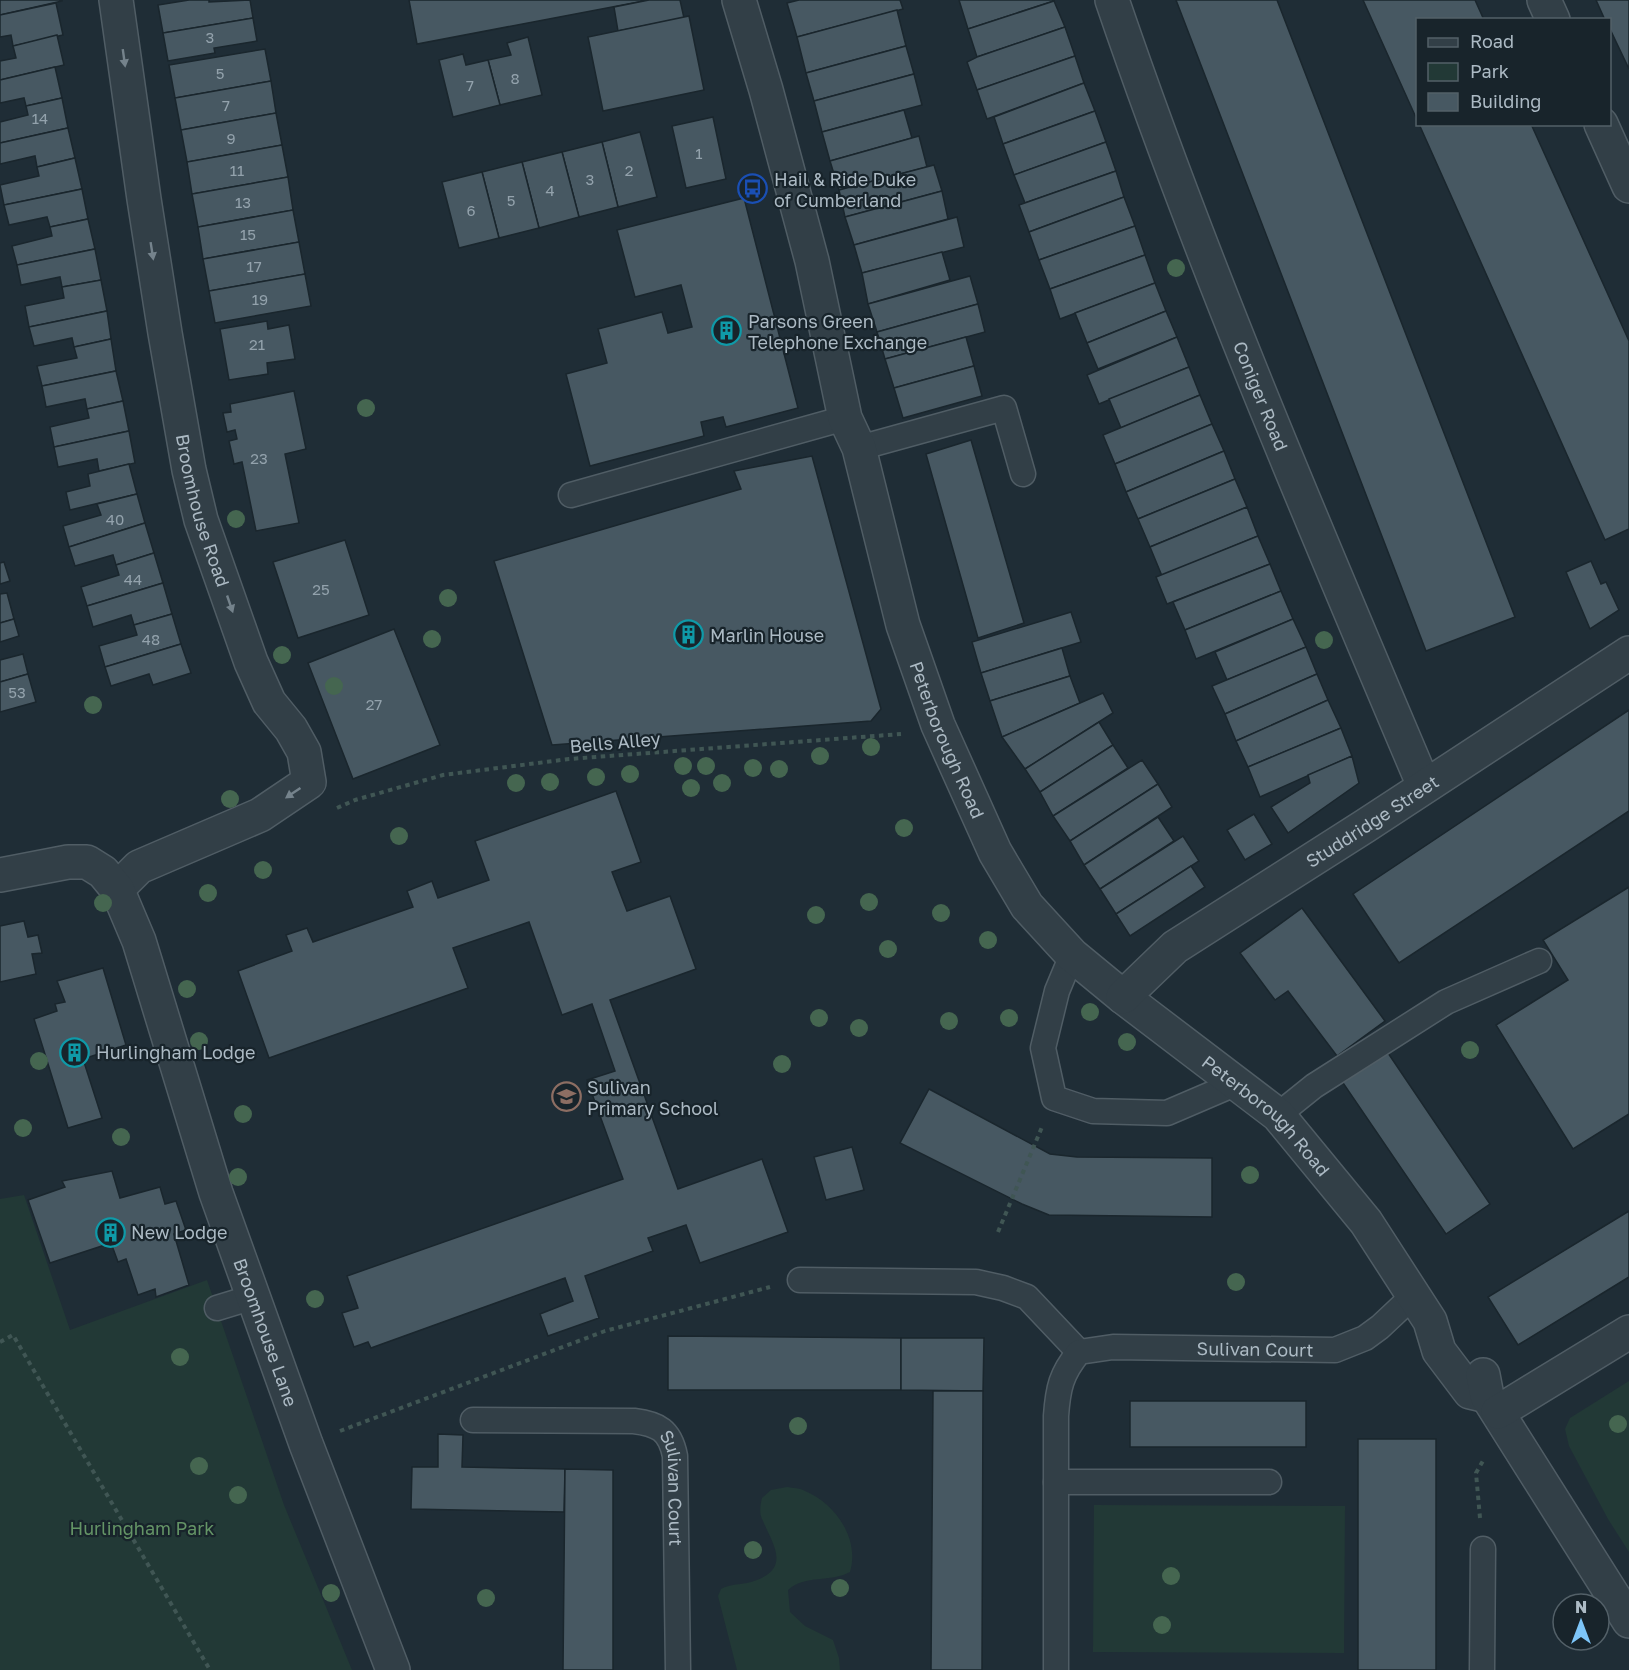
<svg xmlns="http://www.w3.org/2000/svg" width="1629" height="1670" font-family="'Golos Text',sans-serif">
	<style>
		.green { fill: #223936 }
		.building { fill: #475862; stroke: #1a262d; stroke-width: 1.5 }
		.lines { fill: none; stroke-linecap: round; stroke-linejoin: round }
		.service-casing { stroke: #505d65; stroke-width: 27 }
		.minor-casing { stroke: #505d65; stroke-width: 36 }
		.tertiary-casing { stroke: #505d65; stroke-width: 36 }
		.path { stroke: #405654; stroke-width: 4; stroke-dasharray: 4.5 4.5; stroke-linecap: butt }
		.service { stroke: #323f47; stroke-width: 24 }
		.minor { stroke: #323f47; stroke-width: 33 }
		.tertiary { stroke: #323f47; stroke-width: 33 }
		.tree { fill: #456650 }
		.oneway { fill: #75838c }
		.labels { text-anchor: middle; dominant-baseline: central; stroke-width: 4.5; stroke-linejoin: round; paint-order: stroke }
		.number-label { font-size: 15px; fill: #93a2ac }
		.poi-label { font-size: 18px; fill: #acbac4; stroke: #18242b; text-anchor: start }
		.street-label { font-size: 18px; fill: #acbac4; stroke: #18242b }
		.park-label { font-size: 18px; fill: #649466; stroke: #18242b }
	</style>
	<rect width="100%" height="100%" fill="#1f2d36"/>
	<g class="green">
		<polygon points="24,1195 70,1330 207,1280 284,1505 352,1670 0,1670 0,1199"/>
		<polygon points="1629,1381 1629,1552 1608,1519 1569,1446 1565,1429 1570,1418"/>
		<path d="M787 1487C793 1488 800 1488 805 1491 835 1503 860 1539 850 1572 830 1583 806 1574 788 1590L790 1612 805 1626 833 1640 839 1658 840 1670H737L718 1596 721 1589C732 1583 746 1585 757 1580 791 1567 772 1543 763 1521 759 1514 760 1506 762 1498L771 1490Z"/>
		<polygon points="1094,1505 1345,1506 1344,1653 1093,1652"/>
	</g>
	<g class="building">
		<polygon points="0,0 62,0 62,1 0,15"/>
		<polygon points="189,0 209,0 209,2 250,0 253,18 163,33 158,5"/>
		<polygon points="409,0 649,0 417,44"/>
		<polygon points="649,0 680,0 684,18 618,31 614,7"/>
		<polygon points="799,0 900,0 903,9 797,37 787,3"/>
		<polygon points="959,0 1054,0 1054,1 968,29"/>
		<polygon points="1176,0 1277,0 1515,617 1426,651"/>
		<polygon points="1363,0 1475,0 1484,20 1418,20 1418,122"/>
		<polygon points="1596,0 1629,0 1629,69 1610,29 1610,20 1605,20"/>
		<polygon points="1054,1 1065,27 977,57 968,29"/>
		<polygon points="56,3 63,35 13,46 11,35 0,37 0,15"/>
		<polygon points="897,10 906,46 806,73 797,37"/>
		<polygon points="689,16 704,90 603,111 588,37"/>
		<polygon points="253,18 257,41 214,48 215,53 168,61 163,33"/>
		<polygon points="1065,27 1075,56 977,90 967,62 977,57"/>
		<polygon points="57,35 64,65 0,80 0,61 16,58 13,46"/>
		<polygon points="528,37 542,95 500,105 488,60 511,55 507,43"/>
		<polygon points="906,46 914,74 814,101 806,73"/>
		<polygon points="265,49 271,81 175,98 169,65"/>
		<polygon points="463,54 466,65 488,60 500,105 453,117 439,60"/>
		<polygon points="1075,56 1084,83 987,119 977,90"/>
		<polygon points="55,67 62,98 26,106 24,98 0,103 0,80"/>
		<polygon points="914,74 922,105 822,132 814,101"/>
		<polygon points="271,81 276,113 181,130 175,98"/>
		<polygon points="1084,83 1095,111 1003,144 994,117"/>
		<polygon points="62,98 68,128 0,143 0,122 28,115 26,106"/>
		<polygon points="904,110 912,138 830,161 822,132"/>
		<polygon points="1095,111 1106,142 1014,175 1003,144"/>
		<polygon points="276,113 282,145 187,162 181,130"/>
		<polygon points="713,117 726,179 686,188 672,126"/>
		<polygon points="1419,124 1531,124 1629,341 1629,529 1605,540"/>
		<polygon points="68,128 75,158 37,167 35,156 0,164 0,143"/>
		<polygon points="640,132 657,197 618,207 602,142"/>
		<polygon points="919,136 927,167 839,190 830,161"/>
		<polygon points="602,142 618,207 579,217 562,152"/>
		<polygon points="1106,142 1116,171 1025,203 1014,175"/>
		<polygon points="282,145 288,177 192,194 187,162"/>
		<polygon points="562,152 579,217 539,228 522,162"/>
		<polygon points="75,158 82,189 4,205 0,185 39,176 37,167"/>
		<polygon points="522,162 539,228 499,238 482,172"/>
		<polygon points="934,165 942,191 845,217 839,190"/>
		<polygon points="1116,171 1124,197 1029,232 1019,205"/>
		<polygon points="482,172 499,238 459,248 442,182"/>
		<polygon points="288,177 293,210 198,227 192,194"/>
		<polygon points="82,189 88,219 50,227 47,217 9,225 4,205"/>
		<polygon points="942,191 948,219 854,245 845,217"/>
		<polygon points="1124,197 1135,226 1039,260 1029,232"/>
		<polygon points="744,198 798,408 726,427 723,417 701,422 704,436 590,466 566,374 607,363 598,329 662,312 668,333 692,327 681,285 635,297 617,230"/>
		<polygon points="293,210 299,242 203,259 198,227"/>
		<polygon points="957,217 964,247 862,273 854,245"/>
		<polygon points="88,219 95,249 17,265 12,246 52,236 50,227"/>
		<polygon points="1135,226 1145,255 1050,289 1039,260"/>
		<polygon points="299,242 305,274 209,291 203,259"/>
		<polygon points="95,249 101,280 62,287 60,277 21,285 17,265"/>
		<polygon points="942,252 950,280 868,304 862,273"/>
		<polygon points="1145,255 1155,283 1060,319 1050,289"/>
		<polygon points="305,274 311,306 215,323 209,291"/>
		<polygon points="970,276 978,304 877,332 868,304"/>
		<polygon points="101,280 107,311 29,327 25,306 64,298 62,287"/>
		<polygon points="1155,283 1166,311 1087,343 1075,313"/>
		<polygon points="978,304 985,332 885,359 877,332"/>
		<polygon points="107,311 111,339 74,347 72,338 34,346 29,327"/>
		<polygon points="1166,311 1177,337 1098,369 1087,343"/>
		<polygon points="267,321 268,329 289,325 295,359 267,363 268,374 229,380 220,329"/>
		<polygon points="966,337 974,366 894,388 885,359"/>
		<polygon points="1177,337 1189,367 1099,404 1087,375"/>
		<polygon points="111,339 116,371 42,386 37,366 77,358 74,347"/>
		<polygon points="974,366 982,396 903,418 894,388"/>
		<polygon points="1189,367 1200,395 1121,428 1109,399"/>
		<polygon points="116,371 123,401 87,409 85,399 46,407 42,386"/>
		<polygon points="294,391 306,449 285,454 299,523 256,531 242,462 234,464 229,441 237,439 235,430 227,432 223,413 231,412 230,404"/>
		<polygon points="1200,395 1212,424 1115,464 1103,435"/>
		<polygon points="123,401 129,431 54,447 50,427 89,418 87,409"/>
		<polygon points="1212,424 1224,451 1126,492 1115,464"/>
		<polygon points="129,431 135,463 99,471 97,459 58,467 54,447"/>
		<polygon points="971,440 1024,623 978,638 926,454"/>
		<polygon points="1224,451 1235,479 1138,519 1126,492"/>
		<polygon points="812,456 881,709 871,721 552,745 494,561 741,489 734,471"/>
		<polygon points="129,464 137,494 70,510 66,492 90,486 88,474"/>
		<polygon points="1235,479 1247,507 1150,547 1138,519"/>
		<polygon points="137,494 145,523 69,547 63,526 101,515 97,504"/>
		<polygon points="1247,507 1258,536 1162,576 1150,547"/>
		<polygon points="145,523 154,553 116,565 113,555 75,566 69,547"/>
		<polygon points="1258,536 1270,564 1167,604 1156,577"/>
		<polygon points="345,540 369,615 298,638 273,562"/>
		<polygon points="154,553 163,583 87,606 81,587 119,575 116,565"/>
		<polygon points="1591,561 1601,584 1606,582 1619,610 1590,629 1566,572"/>
		<polygon points="4,562 10,581 0,584 0,563"/>
		<polygon points="1270,564 1281,591 1185,630 1173,602"/>
		<polygon points="163,583 172,614 134,625 131,615 93,627 87,606"/>
		<polygon points="1281,591 1293,619 1196,659 1185,630"/>
		<polygon points="7,593 14,619 0,623 0,594"/>
		<polygon points="1071,612 1081,642 981,673 972,642"/>
		<polygon points="172,614 181,644 105,667 99,646 137,635 134,625"/>
		<polygon points="14,619 19,636 0,642 0,623"/>
		<polygon points="1293,619 1306,647 1227,680 1215,652"/>
		<polygon points="394,629 440,745 353,779 308,663"/>
		<polygon points="181,644 191,673 153,685 149,674 111,686 105,667"/>
		<polygon points="1306,647 1317,674 1225,714 1212,686"/>
		<polygon points="1062,648 1070,676 990,701 981,673"/>
		<polygon points="23,654 28,674 0,682 0,660"/>
		<polygon points="28,674 36,702 0,712 0,682"/>
		<polygon points="1317,674 1328,700 1236,741 1225,714"/>
		<polygon points="1070,676 1080,703 1002,737 990,701"/>
		<polygon points="1103,693 1113,713 1025,769 1002,737"/>
		<polygon points="1328,700 1341,728 1248,767 1236,741"/>
		<polygon points="1629,710 1629,811 1399,963 1353,894"/>
		<polygon points="1099,722 1113,745 1040,792 1025,769"/>
		<polygon points="1341,728 1352,756 1260,797 1248,767"/>
		<polygon points="1113,745 1128,768 1053,816 1040,792"/>
		<polygon points="1352,756 1359,783 1288,833 1271,807 1310,783 1308,775"/>
		<polygon points="1142,760 1158,784 1070,841 1053,816"/>
		<polygon points="1158,784 1172,807 1084,865 1070,841"/>
		<polygon points="616,791 641,862 612,872 627,911 670,896 696,969 610,1000 678,1189 762,1159 788,1232 700,1263 686,1225 648,1238 653,1251 585,1276 599,1318 548,1336 540,1314 573,1301 565,1278 371,1348 368,1342 354,1347 342,1313 358,1308 347,1276 623,1179 587,1080 615,1071 592,1004 562,1015 529,922 453,948 468,988 269,1058 238,971 292,951 286,935 307,928 313,942 413,907 407,891 432,881 438,898 489,880 475,841"/>
		<polygon points="1254,814 1272,844 1245,860 1227,830"/>
		<polygon points="1158,817 1174,841 1100,889 1084,865"/>
		<polygon points="1183,836 1199,861 1116,914 1100,889"/>
		<polygon points="1191,866 1205,887 1130,936 1116,914"/>
		<polygon points="1629,887 1629,1114 1573,1149 1496,1025 1568,980 1543,940"/>
		<polygon points="1302,908 1385,1021 1337,1056 1288,991 1275,1000 1240,953"/>
		<polygon points="24,921 28,937 38,935 42,953 32,954 36,974 0,982 0,926"/>
		<polygon points="103,968 126,1045 83,1059 102,1118 68,1128 34,1019 57,1011 55,1004 65,1002 57,981"/>
		<polygon points="1386,1050 1490,1204 1446,1234 1341,1080"/>
		<polygon points="929,1089 1050,1154 1077,1157 1212,1158 1212,1217 1049,1215 1022,1204 900,1143"/>
		<polygon points="852,1147 864,1190 826,1200 814,1157"/>
		<polygon points="112,1171 120,1198 160,1187 165,1204 176,1201 186,1230 174,1234 189,1285 156,1297 155,1289 138,1295 126,1259 118,1262 111,1243 50,1263 28,1200 65,1187 62,1181"/>
		<polygon points="1629,1211 1629,1277 1518,1345 1488,1297"/>
		<polygon points="668,1336 901,1338 901,1390 668,1390"/>
		<polygon points="901,1338 984,1338 983,1391 901,1390"/>
		<polygon points="933,1391 983,1391 982,1670 931,1670"/>
		<rect x="1130" y="1401" width="176" height="46"/>
		<polygon points="438,1434 463,1435 462,1467 565,1469 564,1512 411,1509 412,1467 438,1467"/>
		<rect x="1358" y="1439" width="78" height="231"/>
		<polygon points="565,1469 613,1470 613,1670 563,1670"/>
	</g>
	<g class="lines">
		<defs>
			<g id="service">
				<polyline points="859,448 1004,408 1023,474"/>
				<polyline points="571,495 845,418"/>
				<polyline points="1072,955 1057,991 1043,1048 1054,1098 1093,1111 1167,1113 1237,1083"/>
				<polyline points="1278,1115 1314,1086 1446,1002 1539,961"/>
				<polyline points="800,1280 976,1282 1003,1288 1027,1297 1079,1352"/>
				<polyline points="217,1308 253,1297"/>
				<path id="s1" d="M473 1420 634 1421C658 1424 670 1430 675 1456L678 1670"/>
				<polyline points="1056,1482 1269,1482"/>
				<path id="s2" d="M1056 1670V1416C1058 1388 1061 1374 1079 1352L1113 1347 1335 1350 1365 1338 1380 1327 1413 1296"/>
				<polyline points="1482,1670 1483,1549"/>
			</g>
			<g id="minor">
				<path id="s3" d="M116 0 144 199 165 333 189 470 201 520 251 662 269 702 291 729 304 752 309 782 260 815 139 867 117 889"/>
				<path id="s4" d="M739 0 766 90 812 261 845 418 859 448 903 625 938 725 995 852 1027 906 1072 955 1123 997 1278 1115 1366 1222 1430 1321 1439 1351 1470 1392 1487 1396"/>
				<path id="s5" d="M1112 0C1203 267 1314 526 1424 786"/>
				<polyline points="1544,0 1553,20"/>
				<polyline points="1601,124 1629,186"/>
				<path id="s6" d="M1123 997 1175 947 1365 826 1629 653"/>
				<polyline points="1483,1375 1487,1396 1629,1621"/>
				<polyline points="1498,1412 1629,1332"/>
			</g>
			<g id="tertiary">
				<path id="s7" d="M0 875 68 862H87L103 872 117 889 139 941 216 1193 306 1444 393 1670"/>
			</g>
		</defs>
		<use href="#service" class="service-casing"/>
		<use href="#minor" class="minor-casing"/>
		<use href="#tertiary" class="tertiary-casing"/>
		<g class="path">
			<polyline points="337,808 355,800 443,775 569,759 901,734"/>
			<polyline points="998,1232 1042,1127"/>
			<polyline points="0,1342 13,1335 210,1670"/>
			<polyline points="340,1431 605,1331 770,1287"/>
			<polyline points="1480,1518 1476,1473 1484,1459"/>
		</g>
		<use href="#service" class="service"/>
		<use href="#minor" class="minor"/>
		<use href="#tertiary" class="tertiary"/>
	</g>
	<g class="tree">
		<circle cx="1176" cy="268" r="9"/>
		<circle cx="366" cy="408" r="9"/>
		<circle cx="236" cy="519" r="9"/>
		<circle cx="448" cy="598" r="9"/>
		<circle cx="432" cy="639" r="9"/>
		<circle cx="1324" cy="640" r="9"/>
		<circle cx="282" cy="655" r="9"/>
		<circle cx="334" cy="686" r="9"/>
		<circle cx="93" cy="705" r="9"/>
		<circle cx="871" cy="747" r="9"/>
		<circle cx="820" cy="756" r="9"/>
		<circle cx="683" cy="766" r="9"/>
		<circle cx="706" cy="766" r="9"/>
		<circle cx="753" cy="768" r="9"/>
		<circle cx="779" cy="769" r="9"/>
		<circle cx="630" cy="774" r="9"/>
		<circle cx="596" cy="777" r="9"/>
		<circle cx="550" cy="782" r="9"/>
		<circle cx="516" cy="783" r="9"/>
		<circle cx="722" cy="783" r="9"/>
		<circle cx="691" cy="788" r="9"/>
		<circle cx="230" cy="799" r="9"/>
		<circle cx="904" cy="828" r="9"/>
		<circle cx="399" cy="836" r="9"/>
		<circle cx="263" cy="870" r="9"/>
		<circle cx="208" cy="893" r="9"/>
		<circle cx="869" cy="902" r="9"/>
		<circle cx="103" cy="903" r="9"/>
		<circle cx="941" cy="913" r="9"/>
		<circle cx="816" cy="915" r="9"/>
		<circle cx="988" cy="940" r="9"/>
		<circle cx="888" cy="949" r="9"/>
		<circle cx="187" cy="989" r="9"/>
		<circle cx="1090" cy="1012" r="9"/>
		<circle cx="819" cy="1018" r="9"/>
		<circle cx="1009" cy="1018" r="9"/>
		<circle cx="949" cy="1021" r="9"/>
		<circle cx="859" cy="1028" r="9"/>
		<circle cx="199" cy="1041" r="9"/>
		<circle cx="1127" cy="1042" r="9"/>
		<circle cx="1470" cy="1050" r="9"/>
		<circle cx="39" cy="1061" r="9"/>
		<circle cx="782" cy="1064" r="9"/>
		<circle cx="243" cy="1114" r="9"/>
		<circle cx="23" cy="1128" r="9"/>
		<circle cx="121" cy="1137" r="9"/>
		<circle cx="1250" cy="1175" r="9"/>
		<circle cx="238" cy="1177" r="9"/>
		<circle cx="1236" cy="1282" r="9"/>
		<circle cx="315" cy="1299" r="9"/>
		<circle cx="180" cy="1357" r="9"/>
		<circle cx="1618" cy="1424" r="9"/>
		<circle cx="798" cy="1426" r="9"/>
		<circle cx="199" cy="1466" r="9"/>
		<circle cx="238" cy="1495" r="9"/>
		<circle cx="753" cy="1550" r="9"/>
		<circle cx="1171" cy="1576" r="9"/>
		<circle cx="840" cy="1588" r="9"/>
		<circle cx="331" cy="1593" r="9"/>
		<circle cx="486" cy="1598" r="9"/>
		<circle cx="1162" cy="1625" r="9"/>
	</g>
	<defs><path id="oneway-solid" d="M-6-.8H1V-3.2L6.5 0L1 3.2V.8H-6Z" transform="scale(1.5)"/></defs>
	<g class="oneway">
		<use href="#oneway-solid" transform="translate(124 58) rotate(82)"/>
		<use href="#oneway-solid" transform="translate(152 251) rotate(81)"/>
		<use href="#oneway-solid" transform="translate(230 604) rotate(71)"/>
		<use href="#oneway-solid" transform="translate(293 793) rotate(146)"/>
	</g>
	<defs>
		<symbol id="bus-ring" viewBox="-11 -11 22 22"><circle r="9.5" fill="#18242b" stroke="#1a4fb4" stroke-width="1.5"/><path d="M-5-6H5V4H4V6H2V4H-2V6H-4V4H-5ZM-3.5-4V0h7V-4ZM-3.5 1.2v1.5H-2V1.2ZM2 1.2v1.5H3.5V1.2Z" fill="#1a4fb4"/></symbol>
		<symbol id="building-ring" viewBox="-11 -11 22 22"><circle r="9.5" fill="#18242b" stroke="#0f9aa8" stroke-width="1.5"/><path d="M-4-6H4V6H1V3H-1V6H-4ZM-2.5-4.3h1.7v1.8h-1.7ZM.8-4.3h1.7v1.8H.8ZM-2.5-1h1.7V.8h-1.7ZM.8-1h1.7V.8H.8Z" fill="#0f9aa8"/></symbol>
		<symbol id="school-ring" viewBox="-11 -11 22 22"><circle r="9.5" fill="#18242b" stroke="#8d6e63" stroke-width="1.5"/><path d="M0-5L7-2L0 1L-7-2ZM-4 1L0 2.5L4 1V4Q0 6-4 4Z" fill="#8d6e63"/></symbol>
	</defs>
	<g fill-rule="evenodd">
		<use href="#bus-ring" x="736" y="172" width="33" height="33"/>
		<use href="#building-ring" x="710" y="314" width="33" height="33"/>
		<use href="#building-ring" x="672" y="618" width="33" height="33"/>
		<use href="#building-ring" x="58" y="1036" width="33" height="33"/>
		<use href="#school-ring" x="550" y="1080" width="33" height="33"/>
		<use href="#building-ring" x="94" y="1216" width="33" height="33"/>
	</g>
	<g class="labels">
		<g class="number-label">
			<text x="210" y="37">3</text>
			<text x="220" y="73">5</text>
			<text x="515" y="78">8</text>
			<text x="470" y="85">7</text>
			<text x="226" y="105">7</text>
			<text x="40" y="118">14</text>
			<text x="231" y="138">9</text>
			<text x="699" y="153">1</text>
			<text x="237" y="170">11</text>
			<text x="629" y="170">2</text>
			<text x="590" y="179">3</text>
			<text x="550" y="190">4</text>
			<text x="511" y="200">5</text>
			<text x="243" y="202">13</text>
			<text x="471" y="210">6</text>
			<text x="248" y="234">15</text>
			<text x="254" y="266">17</text>
			<text x="260" y="299">19</text>
			<text x="257" y="344">21</text>
			<text x="259" y="458">23</text>
			<text x="115" y="519">40</text>
			<text x="133" y="579">44</text>
			<text x="321" y="589">25</text>
			<text x="151" y="639">48</text>
			<text x="17" y="692">53</text>
			<text x="374" y="704">27</text>
		</g>
		<g class="poi-label">
			<text x="774" y="179">Hail &amp; Ride Duke<tspan x="774" dy="21">of Cumberland</tspan></text>
			<text x="748" y="321">Parsons Green<tspan x="748" dy="21">Telephone Exchange</tspan></text>
			<text x="710" y="635">Marlin House</text>
			<text x="96" y="1052">Hurlingham Lodge</text>
			<text x="587" y="1087">Sulivan<tspan x="587" dy="21">Primary School</tspan></text>
			<text x="131" y="1232">New Lodge</text>
		</g>
		<g class="street-label">
			<text stroke="none"><textPath href="#s5" startOffset="423">Coniger Road</textPath></text>
			<text stroke="none"><textPath href="#s3" startOffset="518">Broomhouse Road</textPath></text>
			<text stroke="none"><textPath href="#s4" startOffset="770">Peterborough Road</textPath></text>
			<text transform="translate(615 742) rotate(-5)">Bells Alley</text>
			<text stroke="none"><textPath href="#s6" startOffset="306">Studdridge Street</textPath></text>
			<text stroke="none"><textPath href="#s4" startOffset="1274">Peterborough Road</textPath></text>
			<text stroke="none"><textPath href="#s7" startOffset="597">Broomhouse Lane</textPath></text>
			<text stroke="none"><textPath href="#s2" startOffset="500">Sulivan Court</textPath></text>
			<text stroke="none"><textPath href="#s1" startOffset="252">Sulivan Court</textPath></text>
		</g>
		<g class="park-label">
			<text x="142" y="1528">Hurlingham Park</text>
		</g>
	</g>
	<rect x="1416" y="18" width="195" height="108" fill="#18242b" stroke="#536068" stroke-width="1.5"/>
	<rect x="1428" y="38" width="30" height="9" fill="#323f47" stroke="#536068" stroke-width="1.5"/>
	<text x="1470" y="48" font-size="18" fill="#acbac4">Road</text>
	<rect x="1428" y="63" width="30" height="18" fill="#223936" stroke="#536068" stroke-width="1.5"/>
	<text x="1470" y="78" font-size="18" fill="#acbac4">Park</text>
	<rect x="1428" y="93" width="30" height="18" fill="#475862" stroke="#536068" stroke-width="1.5"/>
	<text x="1470" y="108" font-size="18" fill="#acbac4">Building</text>
	<g transform="translate(1581 1622)"><circle r="28" fill="#18242b" stroke="#536068" stroke-width="1.5"/>
	<path d="M0-4.5L10 22L0 15L-10 22Z" fill="#7dc5f8"/>
	<text y="-9" font-size="16" font-weight="bold" text-anchor="middle" fill="#acbac4">N</text>
	</g>
</svg>
